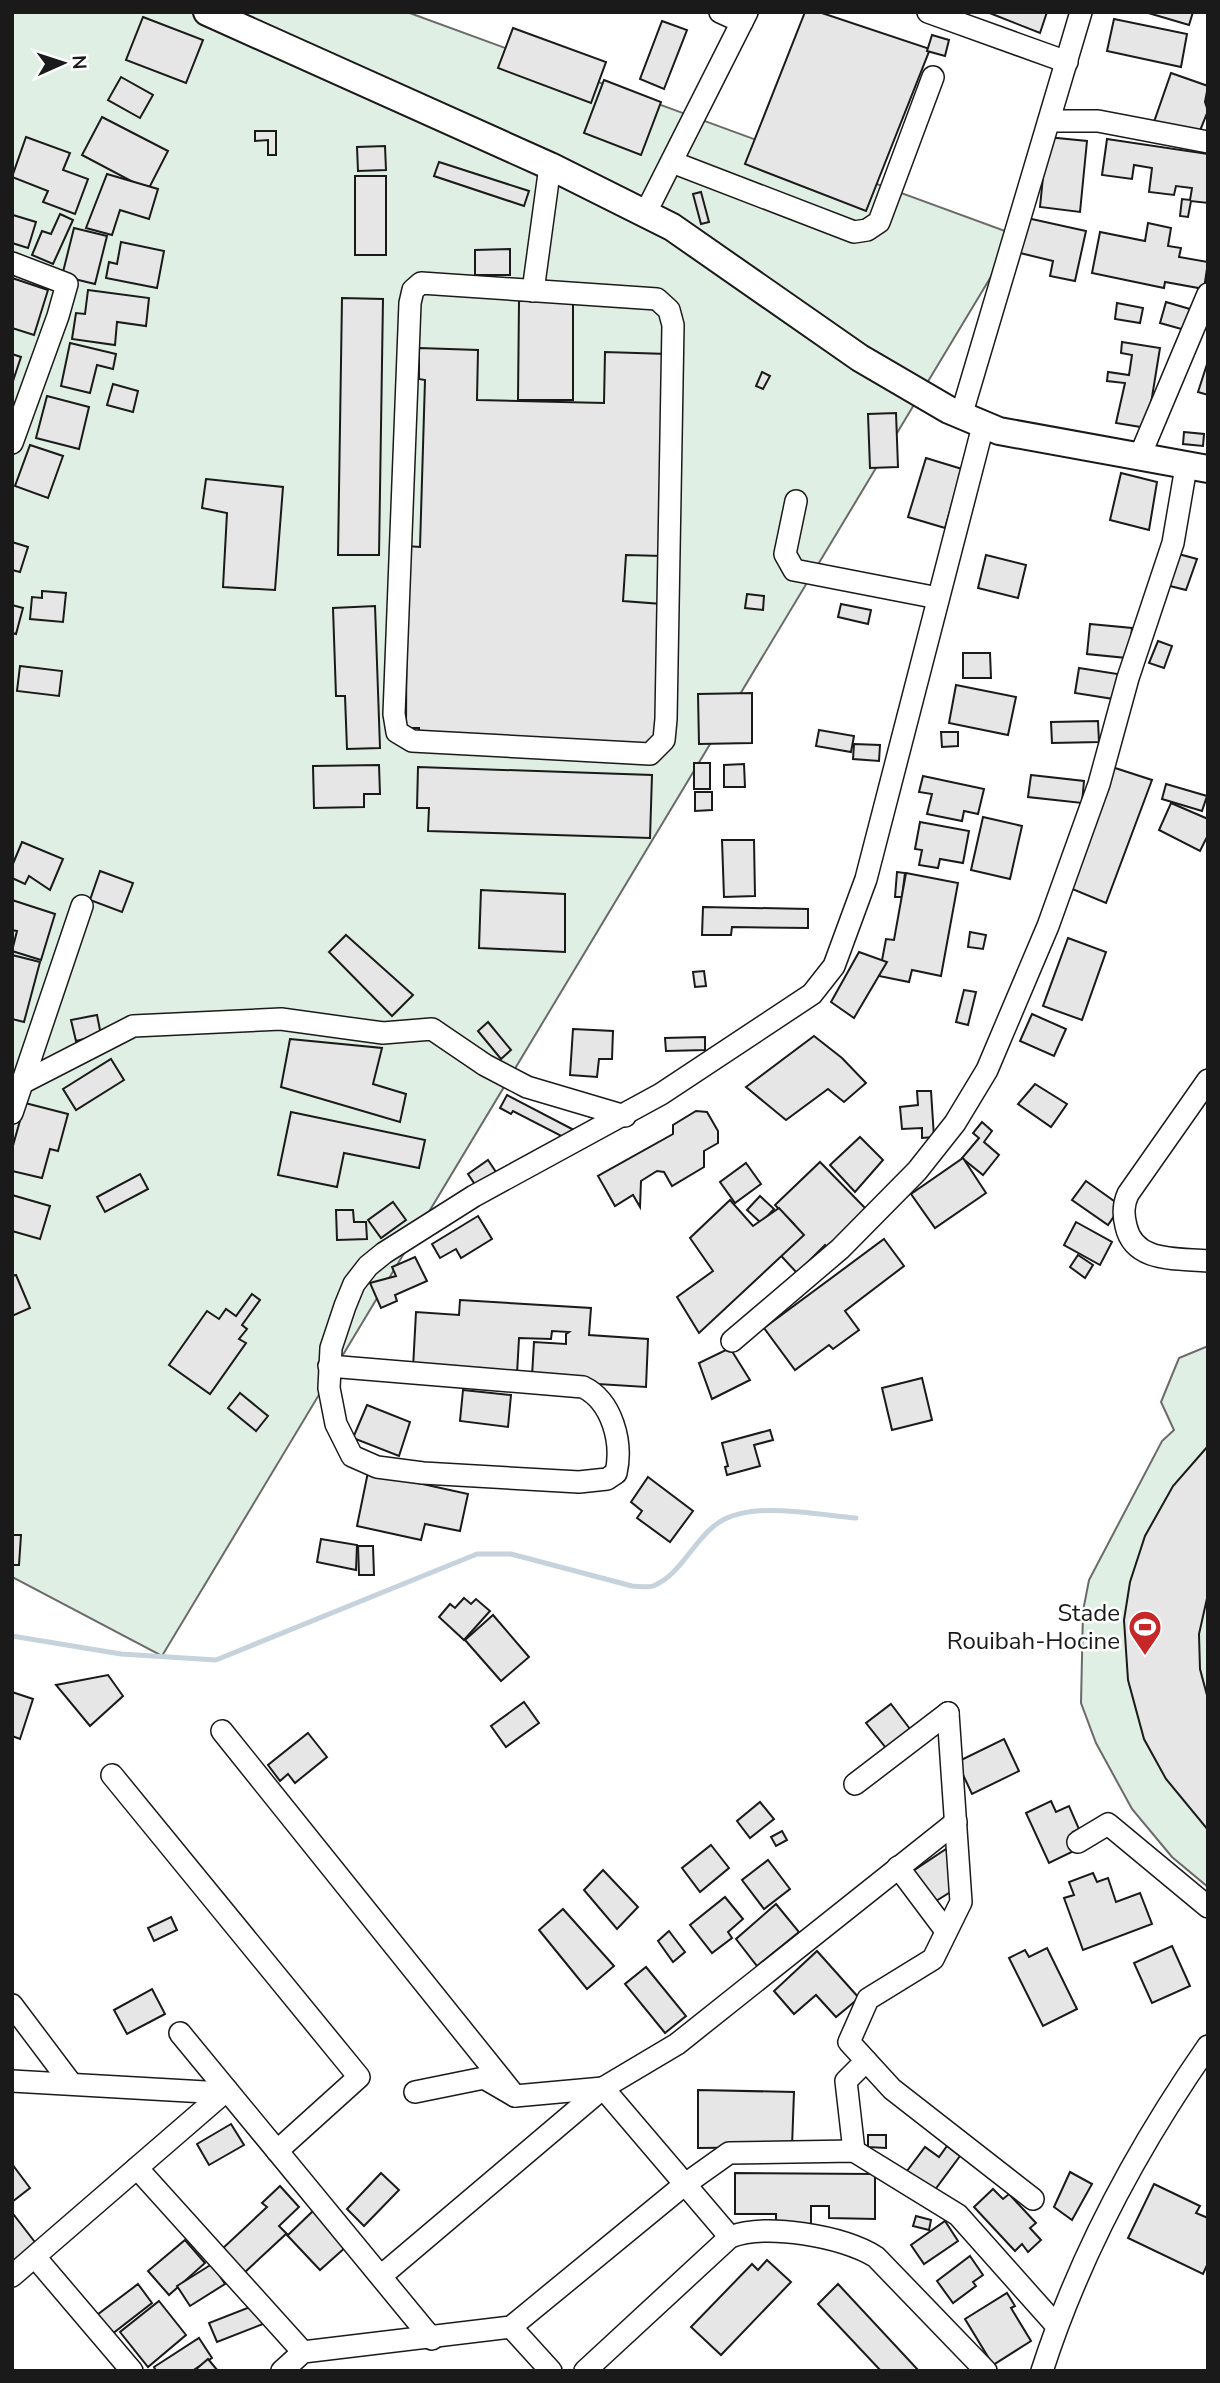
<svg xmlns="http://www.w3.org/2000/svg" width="1220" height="2383" font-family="'Nunito Sans',sans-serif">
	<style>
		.green { fill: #e0efe3; stroke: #6a6a6a; stroke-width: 2 }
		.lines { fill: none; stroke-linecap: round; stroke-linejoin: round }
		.stream { stroke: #c6d2dc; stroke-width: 5 }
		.building { fill: #e6e6e6; stroke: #1a1a1a; stroke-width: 2 }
		.minor-casing { stroke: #1a1a1a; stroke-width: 24 }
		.major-casing { stroke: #1a1a1a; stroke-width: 30 }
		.minor { stroke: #fff; stroke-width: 21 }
		.major { stroke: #fff; stroke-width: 26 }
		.labels { text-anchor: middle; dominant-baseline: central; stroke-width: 5; stroke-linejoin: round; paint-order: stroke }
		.poi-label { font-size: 24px; fill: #1a1a1a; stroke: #fff; text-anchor: end }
	</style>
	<rect width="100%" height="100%" fill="#fff"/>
	<g class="green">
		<polygon points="12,12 407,12 1016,235 162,1656 12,1577"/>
		<polygon points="1208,1346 1208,1887 1172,1857 1132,1809 1096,1743 1081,1703 1083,1611 1089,1580 1162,1441 1174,1430 1161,1402 1179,1358"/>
	</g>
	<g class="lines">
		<path class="stream" d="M12 1636 121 1654 216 1660 477 1554H511L632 1586C638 1586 647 1588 653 1586 681 1575 694 1539 718 1523 752 1500 818 1515 856 1518"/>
	</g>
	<g class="building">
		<polygon points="805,12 819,12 930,49 866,211 745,164"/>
		<polygon points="987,12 1047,12 1040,33"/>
		<polygon points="1145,12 1193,12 1189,25"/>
		<polygon points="143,17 203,40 186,83 126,60"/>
		<polygon points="1114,19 1187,34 1181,67 1107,51"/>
		<polygon points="662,21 687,30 664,89 640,79"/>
		<polygon points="513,28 606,62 591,103 498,68"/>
		<polygon points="932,35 949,40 945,56 927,51"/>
		<polygon points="1171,73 1208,86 1205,102 1208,111 1197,138 1154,122"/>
		<polygon points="121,77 153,95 140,118 108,100"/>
		<polygon points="604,80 661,102 641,155 584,133"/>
		<polygon points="102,117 168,151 148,190 82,155"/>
		<polygon points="255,131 276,131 276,155 268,155 268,140 255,141"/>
		<polygon points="26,137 70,153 63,170 88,179 75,214 43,202 48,191 12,177"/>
		<polygon points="1047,137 1087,141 1080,212 1040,207"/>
		<polygon points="1107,139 1208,154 1208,203 1191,201 1188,217 1180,216 1182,199 1190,200 1192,188 1176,186 1174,195 1149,192 1152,168 1134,165 1132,179 1102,175"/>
		<polygon points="385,146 386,170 358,171 357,147"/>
		<polygon points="439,162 529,191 524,206 434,176"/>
		<polygon points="107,174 158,189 149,219 120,210 112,235 86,228"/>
		<rect x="355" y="176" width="31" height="79"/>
		<polygon points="701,192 709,222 701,224 693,194"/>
		<polygon points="60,214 73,220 53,264 32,255 42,231 51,234"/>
		<polygon points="13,215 36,222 28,248 12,243"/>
		<polygon points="1027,218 1086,231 1075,281 1050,276 1053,261 1020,253"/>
		<polygon points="1148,223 1171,228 1168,246 1181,248 1179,257 1208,262 1204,289 1165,282 1164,288 1092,273 1100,232 1145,241"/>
		<polygon points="74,228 107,236 95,284 62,276"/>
		<polygon points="121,242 164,251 157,288 106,278 109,262 117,264"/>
		<polygon points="510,249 510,275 475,275 475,250"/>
		<polygon points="12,278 48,290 34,335 12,328"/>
		<polygon points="88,290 149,298 146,326 117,322 115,345 72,339 76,313 85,314"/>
		<polygon points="342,298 383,299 379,555 338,555"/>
		<polygon points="519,301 573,301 573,400 518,400"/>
		<polygon points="1166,302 1190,309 1185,330 1160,323"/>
		<polygon points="1117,303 1143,308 1140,323 1115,319"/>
		<polygon points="1122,342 1160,348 1147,428 1116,423 1125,383 1107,381 1108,372 1129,375 1132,355 1121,353"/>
		<polygon points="70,343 116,354 113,369 97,365 90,393 61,386"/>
		<polygon points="419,348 478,350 477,400 604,403 605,352 668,354 662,556 626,555 623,601 662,604 658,746 419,736 419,728 406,728 407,546 420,547 425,380 419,379"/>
		<polygon points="12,354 21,357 12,384"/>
		<polygon points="1208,361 1208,395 1198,392"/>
		<polygon points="762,372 770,376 763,389 756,386"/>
		<polygon points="113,384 138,391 133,412 107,405"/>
		<polygon points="47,396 89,407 79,449 36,438"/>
		<polygon points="896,413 898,467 870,468 868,414"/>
		<polygon points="1184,432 1204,434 1203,446 1183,444"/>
		<polygon points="30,445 63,456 48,498 15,486"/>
		<polygon points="926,458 962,469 945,528 908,517"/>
		<polygon points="1121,473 1157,482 1149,530 1110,520"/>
		<polygon points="206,479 283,487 275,590 223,587 227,513 202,508"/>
		<polygon points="12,542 28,547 20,572 12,570"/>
		<polygon points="1171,552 1197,559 1186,590 1162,584"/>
		<polygon points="986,555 1026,565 1018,598 978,588"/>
		<polygon points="42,591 66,593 63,622 30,619 32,597 42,598"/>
		<polygon points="747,594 764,596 763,610 745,608"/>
		<polygon points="841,604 871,610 868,624 838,617"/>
		<polygon points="12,605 23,608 16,634 12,633"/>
		<polygon points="375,606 380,748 347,749 345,696 336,696 333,608"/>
		<polygon points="1090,624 1132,628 1131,639 1137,659 1087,654"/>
		<polygon points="1158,641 1172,646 1164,668 1149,663"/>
		<polygon points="963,653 990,653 991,678 963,678"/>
		<polygon points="20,666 62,671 59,696 17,691"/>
		<polygon points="1079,668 1124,675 1120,700 1075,693"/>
		<polygon points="956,685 1016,697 1008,735 949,723"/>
		<polygon points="752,693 752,743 699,744 698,694"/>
		<polygon points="1098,721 1099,742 1052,743 1051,722"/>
		<polygon points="819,730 854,736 851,752 816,746"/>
		<polygon points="941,732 958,732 958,746 942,747"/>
		<polygon points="854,744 880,745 879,761 853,759"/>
		<rect x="694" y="763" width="16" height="26"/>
		<polygon points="744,764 745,787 724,787 724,765"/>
		<polygon points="379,765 380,794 364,794 364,807 314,808 313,766"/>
		<polygon points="418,767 652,775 650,838 428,831 429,808 417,808"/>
		<polygon points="1112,767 1152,780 1106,903 1065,886"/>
		<polygon points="1031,775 1084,781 1082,803 1028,797"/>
		<polygon points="923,776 984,789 978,814 964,811 962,821 927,814 932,794 919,792"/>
		<polygon points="1166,784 1207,796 1202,811 1162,799"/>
		<polygon points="695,792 712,792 712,810 695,811"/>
		<polygon points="1171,803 1208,819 1208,835 1200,851 1159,830"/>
		<polygon points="983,817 1022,826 1010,879 971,870"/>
		<polygon points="920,822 969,831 963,863 940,859 938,868 919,865 922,850 915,849"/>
		<polygon points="722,840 754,840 755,896 724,897"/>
		<polygon points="22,842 63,859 50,890 29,876 25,884 12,878 12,866"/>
		<polygon points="100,871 133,883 122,912 90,900"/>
		<polygon points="897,872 905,873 902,897 895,897"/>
		<polygon points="906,873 958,883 941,976 912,970 909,982 879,976 886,939 894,940"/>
		<polygon points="481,890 565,894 565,952 479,948"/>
		<polygon points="12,900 55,914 41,960 12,951 17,931 12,930"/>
		<polygon points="703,907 808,909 808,928 732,927 731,935 702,935"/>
		<polygon points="970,932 986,935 983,949 968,947"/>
		<polygon points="346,935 413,995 392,1016 329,952"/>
		<polygon points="1068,938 1106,952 1082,1020 1043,1006"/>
		<polygon points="859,952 887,962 854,1018 831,1002"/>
		<polygon points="12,955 40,962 24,1022 12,1019"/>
		<polygon points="704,971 706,986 695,987 693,972"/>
		<polygon points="964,990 976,992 968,1025 956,1022"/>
		<polygon points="1032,1014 1066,1029 1054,1056 1020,1041"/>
		<polygon points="97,1015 101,1035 76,1041 71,1020"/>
		<polygon points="488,1022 511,1050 501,1059 478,1031"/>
		<polygon points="573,1029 613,1031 612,1059 599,1059 597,1077 570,1075"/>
		<polygon points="814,1036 842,1058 866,1083 844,1102 828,1089 786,1120 746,1087"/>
		<polygon points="705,1037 705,1050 666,1051 665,1038"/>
		<polygon points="290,1039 382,1048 373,1084 406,1094 400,1122 281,1087"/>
		<polygon points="111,1059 124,1080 76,1110 63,1089"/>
		<polygon points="1035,1084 1067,1104 1051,1127 1018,1104"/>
		<polygon points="917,1091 931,1091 934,1137 922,1138 922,1128 902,1129 900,1107 918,1105"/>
		<polygon points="507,1095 574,1130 569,1140 513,1111 511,1114 500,1108"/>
		<polygon points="25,1103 68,1114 58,1151 50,1149 42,1178 12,1171 12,1149"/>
		<polygon points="696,1111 707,1112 718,1131 718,1143 704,1151 704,1167 672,1186 664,1172 657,1171 641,1181 640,1207 633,1195 615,1206 598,1176 673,1134 673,1125"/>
		<polygon points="291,1112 425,1140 419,1168 344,1153 337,1187 278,1175"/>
		<polygon points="982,1122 992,1131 984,1142 999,1155 983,1175 962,1158 979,1138 973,1133"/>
		<polygon points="860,1137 883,1160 855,1192 830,1165"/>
		<polygon points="963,1158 986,1193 935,1228 911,1194"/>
		<polygon points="488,1160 496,1172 476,1186 468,1174"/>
		<polygon points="820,1162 868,1211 829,1250 825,1245 797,1273 772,1246 794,1224 775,1205"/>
		<polygon points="746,1163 761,1184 735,1203 720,1182"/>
		<polygon points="140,1174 148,1189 105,1212 97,1197"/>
		<polygon points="1086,1181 1121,1206 1108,1225 1072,1200"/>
		<polygon points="12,1195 50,1206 40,1239 12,1231"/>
		<polygon points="760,1196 774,1209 761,1223 747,1210"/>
		<polygon points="730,1200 753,1226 779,1208 804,1235 699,1333 677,1297 713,1271 690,1238"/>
		<polygon points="393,1202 406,1220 381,1238 368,1220"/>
		<polygon points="336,1210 353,1210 354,1222 366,1222 367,1239 337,1240"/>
		<polygon points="478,1216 492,1239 461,1258 456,1249 440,1258 432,1244"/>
		<polygon points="1076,1222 1112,1242 1100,1265 1064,1245"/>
		<polygon points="884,1239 904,1266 845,1311 859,1330 833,1349 829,1345 795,1370 764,1328"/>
		<polygon points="1078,1255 1093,1265 1085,1278 1070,1267"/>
		<polygon points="415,1257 427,1281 395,1295 397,1301 381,1308 370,1283 396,1276 392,1267"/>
		<polygon points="16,1275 30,1308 12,1316 12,1276"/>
		<polygon points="252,1294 260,1300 242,1325 247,1329 239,1339 246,1343 210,1394 169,1365 207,1311 219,1319 226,1309 236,1316"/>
		<polygon points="460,1300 591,1308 589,1335 648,1339 646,1387 565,1382 532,1376 534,1342 566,1344 566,1334 569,1332 552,1331 551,1339 519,1338 517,1374 413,1368 416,1312 459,1315"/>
		<polygon points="730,1348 750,1380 712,1399 699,1363"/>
		<polygon points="922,1378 932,1420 892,1430 882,1388"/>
		<polygon points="463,1390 511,1395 508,1427 460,1421"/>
		<polygon points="240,1393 268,1416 256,1431 228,1408"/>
		<polygon points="367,1405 410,1422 399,1456 353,1438"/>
		<polygon points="770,1430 773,1440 754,1445 760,1466 727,1475 725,1467 728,1466 722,1443"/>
		<polygon points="1208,1446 1208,1594 1199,1634 1200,1669 1208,1699 1208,1830 1166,1779 1144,1739 1128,1680 1124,1620 1130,1582 1145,1536 1173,1486"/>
		<polygon points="368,1472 468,1494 460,1531 425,1524 421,1540 357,1526"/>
		<polygon points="648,1477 693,1511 670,1542 637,1518 642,1511 631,1502"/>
		<polygon points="12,1535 21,1535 19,1565 12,1565"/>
		<polygon points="321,1539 357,1545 356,1570 317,1562"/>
		<polygon points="358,1546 373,1546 374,1575 359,1575"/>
		<polygon points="464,1598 471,1604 476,1599 490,1611 464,1640 439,1617 450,1604 455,1608"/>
		<polygon points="493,1615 529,1657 501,1681 465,1640"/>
		<polygon points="108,1675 123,1696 90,1726 56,1685"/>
		<polygon points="12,1692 33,1699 20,1739 12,1736"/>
		<polygon points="524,1702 539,1723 506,1747 491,1726"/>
		<polygon points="891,1704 910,1729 886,1748 866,1723"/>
		<polygon points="308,1733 327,1757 295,1783 288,1774 280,1781 268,1765"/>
		<polygon points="1004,1739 1019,1771 972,1794 957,1762"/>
		<polygon points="1051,1801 1056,1812 1069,1806 1079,1829 1073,1832 1080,1848 1049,1863 1026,1813"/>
		<polygon points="760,1802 774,1819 750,1838 737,1821"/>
		<polygon points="782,1831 787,1840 776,1846 771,1837"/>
		<polygon points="711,1845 729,1868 700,1892 682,1868"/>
		<polygon points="946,1849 960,1886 936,1901 913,1871"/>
		<polygon points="768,1860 790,1889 764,1909 742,1880"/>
		<polygon points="603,1870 638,1907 617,1929 584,1890"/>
		<polygon points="1093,1873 1097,1882 1108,1878 1116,1902 1140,1893 1152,1924 1083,1950 1064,1898 1074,1895 1069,1882"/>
		<polygon points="725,1897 743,1919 728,1932 732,1938 712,1953 690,1925"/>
		<polygon points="776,1904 799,1932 757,1966 736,1939"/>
		<polygon points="563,1909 614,1966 587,1989 539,1930"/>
		<polygon points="171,1917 177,1930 154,1941 148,1928"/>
		<polygon points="669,1931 685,1952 673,1962 658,1941"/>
		<polygon points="1172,1946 1190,1986 1152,2003 1134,1963"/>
		<polygon points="1047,1948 1077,2009 1043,2026 1009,1958 1025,1950 1029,1957"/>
		<polygon points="817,1951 859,1998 836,2017 816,1995 794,2014 774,1991"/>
		<polygon points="646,1967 686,2016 665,2033 625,1984"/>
		<polygon points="152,1989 165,2014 127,2034 114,2010"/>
		<polygon points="698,2090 794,2092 792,2147 698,2148"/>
		<polygon points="231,2124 244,2145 209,2165 197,2144"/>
		<polygon points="868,2135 886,2135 886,2148 868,2147"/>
		<polygon points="947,2146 960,2156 934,2191 907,2171 925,2147 939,2157"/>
		<polygon points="12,2164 30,2188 12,2202"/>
		<polygon points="1070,2172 1092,2184 1072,2220 1054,2207"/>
		<polygon points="381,2173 399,2190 364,2226 347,2209"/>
		<polygon points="735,2173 875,2174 875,2219 829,2218 829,2206 811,2206 811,2227 776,2227 776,2214 735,2214"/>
		<polygon points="1154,2184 1200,2206 1196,2213 1208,2218 1208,2263 1203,2274 1128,2238"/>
		<polygon points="280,2186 299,2207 279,2226 288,2235 314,2210 347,2246 320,2270 286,2234 244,2273 222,2249 267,2207 262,2203"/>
		<polygon points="993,2189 1003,2199 1009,2194 1036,2223 1030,2228 1041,2240 1028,2252 1022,2244 1015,2251 974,2207"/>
		<polygon points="14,2215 41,2250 12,2272 12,2216"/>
		<polygon points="916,2216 931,2220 929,2230 913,2226"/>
		<polygon points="945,2221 958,2241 924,2264 911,2245"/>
		<polygon points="185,2240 205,2263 169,2295 148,2271"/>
		<polygon points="970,2256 983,2275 973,2282 976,2286 953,2303 937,2281"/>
		<polygon points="767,2260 791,2282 721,2355 691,2327 752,2264 758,2270"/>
		<polygon points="212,2264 225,2284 190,2306 177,2286"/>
		<polygon points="138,2284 152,2303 112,2334 97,2315"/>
		<polygon points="838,2284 919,2371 881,2371 818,2304"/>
		<polygon points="1007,2293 1015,2306 1011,2308 1031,2341 993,2365 965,2319"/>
		<polygon points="159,2301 186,2335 148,2367 120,2332"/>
		<polygon points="255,2305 263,2324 217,2342 209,2323"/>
		<polygon points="199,2338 212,2358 192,2371 156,2371 154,2367"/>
		<polygon points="208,2359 218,2371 194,2371"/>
	</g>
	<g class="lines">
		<defs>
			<g id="minor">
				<polyline points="720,12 742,22"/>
				<polyline points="928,12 1067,62"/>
				<polyline points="1050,121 1098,121 1208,142"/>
				<polyline points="672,162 854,232 867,230 879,222 933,77"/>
				<polyline points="645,214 747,12"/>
				<polyline points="12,263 67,284 58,316 12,443"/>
				<polygon points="421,283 657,299 669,310 673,325 666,719 664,740 650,754 412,741 397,732 394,714 410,303 413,290"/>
				<polyline points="533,291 550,166"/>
				<polyline points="961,416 1081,12"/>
				<polyline points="1139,458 1208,294"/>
				<polyline points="796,501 785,554 794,570 938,598"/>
				<path d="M1208 1080 1128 1194C1123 1205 1123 1214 1126 1226 1134 1263 1177 1258 1208 1261"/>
				<polyline points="24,1082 133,1026 281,1019 383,1033 432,1029 485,1065 527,1087 625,1116"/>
				<polyline points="12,1113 82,906"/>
				<polyline points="732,1341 840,1249 917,1171 955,1123 987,1070 1048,926 1099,784 1128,678 1173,543 1186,467"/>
				<path d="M329 1366 583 1387C612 1401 623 1442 616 1473L607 1479 579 1482 423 1473 377 1467 352 1456 336 1424 329 1388 331 1348 345 1306 354 1284 368 1266 384 1253 474 1196 661 1094 812 994 834 966 866 879 983 426"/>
				<polyline points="948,1713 961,1902 933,1959 868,1999 849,2042 892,2089 1033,2199"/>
				<polyline points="222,1731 515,2096"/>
				<polyline points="112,1775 359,2077 277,2151"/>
				<polyline points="855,1784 948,1713"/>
				<polyline points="1078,1842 1108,1824 1208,1907"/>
				<polyline points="898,1867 946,1931"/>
				<polyline points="12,2005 70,2082"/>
				<polyline points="180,2033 432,2339"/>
				<polyline points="12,2081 223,2093"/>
				<polyline points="603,2088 730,2237"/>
				<polyline points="415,2092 484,2078 515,2096 603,2088"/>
				<polyline points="854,2151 846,2081 866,2061"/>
				<polyline points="137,2168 303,2352"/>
				<polyline points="35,2257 132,2371"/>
				<polyline points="12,2276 227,2090"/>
				<polyline points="381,2276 603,2088 677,2044 956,1822"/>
				<polyline points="511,2327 551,2371"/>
				<polyline points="282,2371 303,2352 511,2327 684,2185 729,2153 854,2151 958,2215 1056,2325"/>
				<path d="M585 2371 730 2237C766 2223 843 2236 876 2257L986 2371"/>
				<path d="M1042 2371C1079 2256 1139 2145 1208 2046"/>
			</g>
			<polyline id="major" points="207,12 550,166 672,227 860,358 949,410 999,431 1208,469"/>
		</defs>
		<use href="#minor" class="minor-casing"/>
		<use href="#major" class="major-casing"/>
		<use href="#minor" class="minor"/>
		<use href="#major" class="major"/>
	</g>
	<defs>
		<symbol id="stadium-pin" viewBox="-11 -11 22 30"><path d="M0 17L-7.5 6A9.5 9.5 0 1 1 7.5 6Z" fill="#c62828" stroke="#fff"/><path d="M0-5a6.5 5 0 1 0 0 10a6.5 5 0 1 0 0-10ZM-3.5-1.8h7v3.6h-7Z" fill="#fff"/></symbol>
	</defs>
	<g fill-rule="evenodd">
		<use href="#stadium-pin" x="1126" y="1608" width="38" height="52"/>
	</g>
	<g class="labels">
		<g class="poi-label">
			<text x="1120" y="1613">Stade<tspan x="1120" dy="28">Rouibah-Hocine</tspan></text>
		</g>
	</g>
	<rect width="1220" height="2383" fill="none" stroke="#1a1a1a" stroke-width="28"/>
	<g transform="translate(63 63) rotate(87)" stroke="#ffffff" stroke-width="5" paint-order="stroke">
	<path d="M0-5L12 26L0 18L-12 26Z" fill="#1a1a1a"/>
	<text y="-10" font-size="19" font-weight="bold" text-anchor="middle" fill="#1a1a1a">N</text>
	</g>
</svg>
